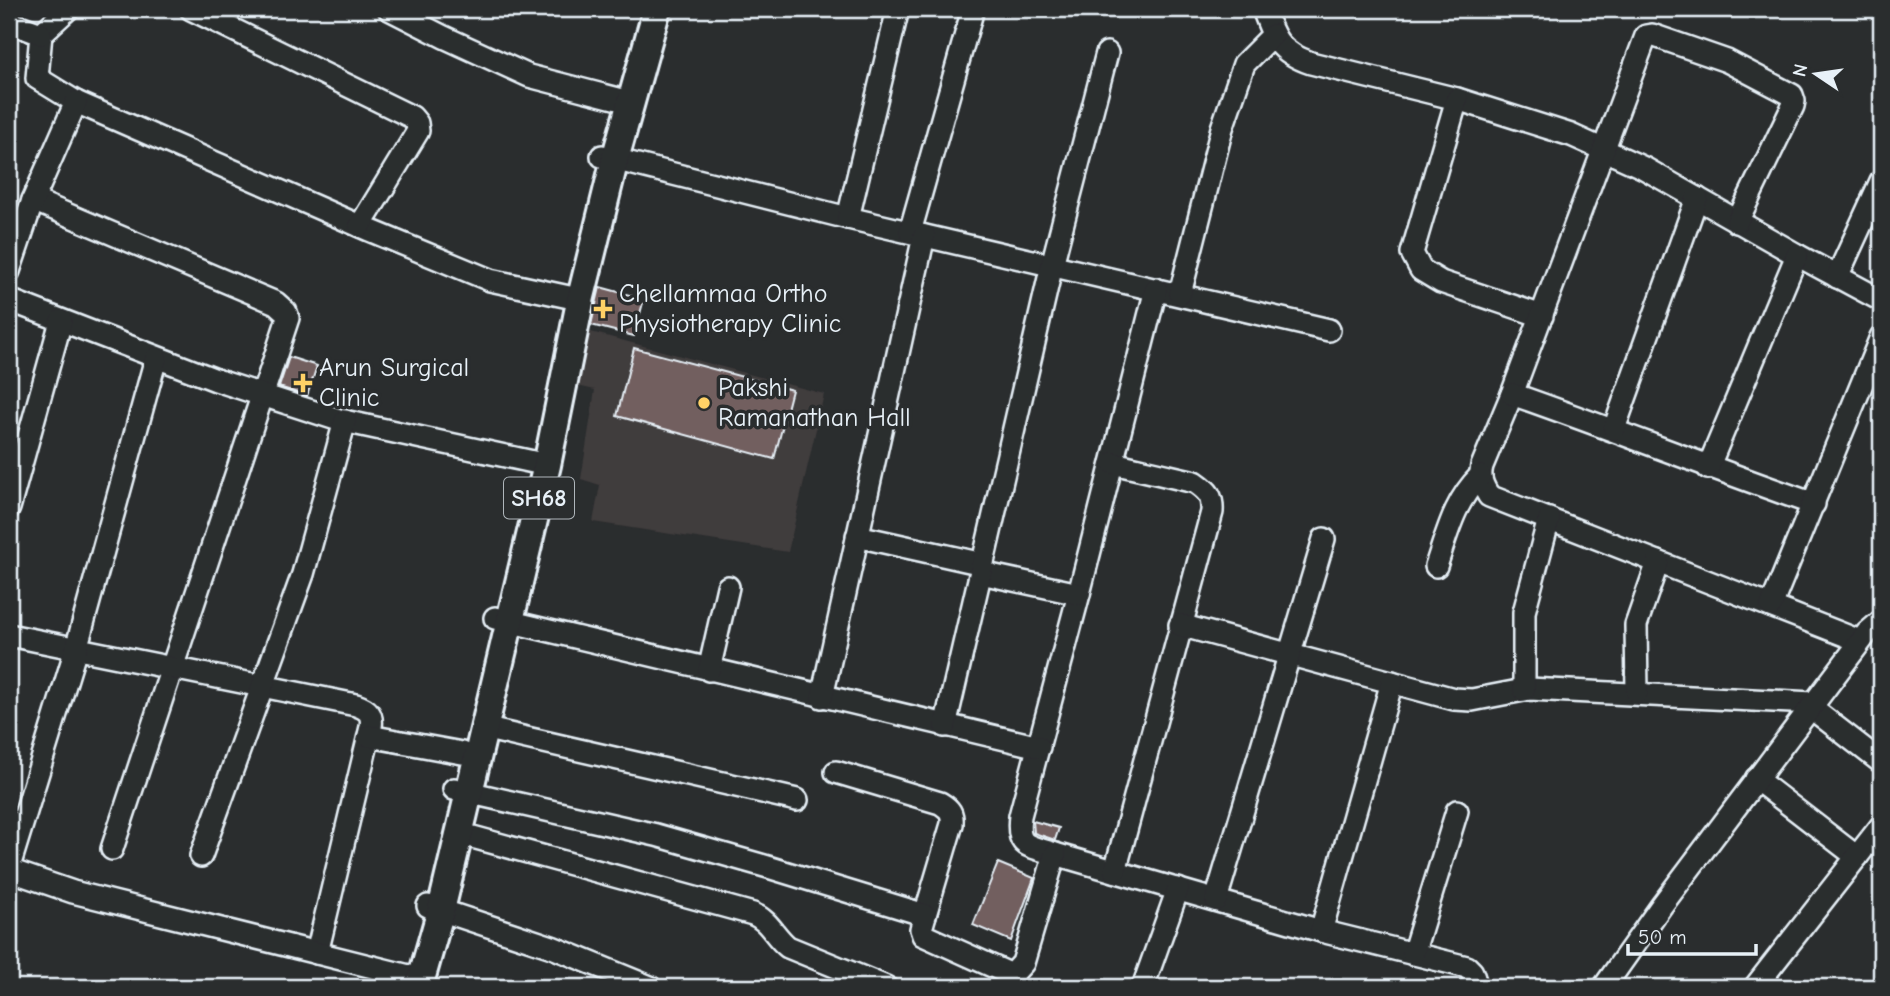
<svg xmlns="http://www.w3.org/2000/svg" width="1890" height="996" font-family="'Comic Neue',sans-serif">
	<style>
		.built { fill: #403c3d }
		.building { fill: #725e5f; stroke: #e8f1f8; stroke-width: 2 }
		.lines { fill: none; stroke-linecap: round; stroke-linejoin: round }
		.minor-casing { stroke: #e8f1f8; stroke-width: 26 }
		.major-casing { stroke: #e8f1f8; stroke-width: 32 }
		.minor { stroke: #2a2d2e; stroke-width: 21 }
		.major { stroke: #2a2d2e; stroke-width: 26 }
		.poi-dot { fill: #ffd166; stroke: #2a2d2e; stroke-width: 2.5 }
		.labels { text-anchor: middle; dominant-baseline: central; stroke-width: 7; stroke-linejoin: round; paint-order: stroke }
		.shield { fill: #2a2d2e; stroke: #afb6bb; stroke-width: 2 }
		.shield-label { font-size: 24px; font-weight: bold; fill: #e8f1f8 }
		.poi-label { font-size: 26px; fill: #e8f1f8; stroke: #2a2d2e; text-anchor: start }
	</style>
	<rect width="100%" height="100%" fill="#2a2d2e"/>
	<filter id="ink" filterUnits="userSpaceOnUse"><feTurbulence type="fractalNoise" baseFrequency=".0143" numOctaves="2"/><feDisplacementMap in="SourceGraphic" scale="14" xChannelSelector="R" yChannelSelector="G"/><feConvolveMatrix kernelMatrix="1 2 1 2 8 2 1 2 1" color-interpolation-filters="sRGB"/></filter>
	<g filter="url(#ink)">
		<polygon class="built" points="576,328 824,394 788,552 593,522 600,485 581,479 595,390 564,383"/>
		<g class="building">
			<polygon points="600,287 644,299 634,336 591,325"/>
			<polygon points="634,348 792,390 774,459 617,416"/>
			<polygon points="289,357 317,366 307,396 279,387"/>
			<polygon points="1033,821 1059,828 1055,840 1034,833"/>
			<polygon points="998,863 1034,878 1011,941 973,925"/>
		</g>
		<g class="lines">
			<defs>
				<g id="minor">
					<polyline points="68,9 41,34 37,78 76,102 369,230 490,280 569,297"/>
					<polyline points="191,9 412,117 417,123 418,131 360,226"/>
					<polyline points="389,9 444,37 529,76 618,99"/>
					<path d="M1263 9C1274 39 1279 52 1311 63L1457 99 1571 135 1644 168 1797 255 1881 300"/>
					<polyline points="9,22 41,34"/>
					<polyline points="1457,99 1412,253 1421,270 1441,282 1542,316"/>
					<polyline points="602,156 848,218 1329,330"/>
					<polyline points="33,200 276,303 286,312 288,318 112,849"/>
					<polyline points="848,218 898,9"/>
					<path d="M1737 222 1793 106 1794 101 1792 95 1727 61 1652 35 1646 36 1512 394 1482 466C1479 478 1482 485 1489 496L1860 641"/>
					<polyline points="910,232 973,9"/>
					<polyline points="9,271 33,200 76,102"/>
					<polyline points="1837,277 1881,181"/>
					<path d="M1156 289 1079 594 1020 816C1016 849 1028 845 1055 854L1321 931 1467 967 1472 972 1477 987"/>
					<polyline points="1180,294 1222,128 1244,64 1273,35"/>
					<polyline points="9,300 216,380 339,420 547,465"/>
					<path d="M1512 394C1613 429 1713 469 1814 504"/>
					<polyline points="1614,429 1697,198"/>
					<path d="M1113 463 1195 482C1208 491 1213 496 1212 512L1115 871"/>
					<polyline points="1708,468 1797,255"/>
					<polyline points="9,508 61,321"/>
					<polyline points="857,536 983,564"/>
					<path d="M1436 566C1448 531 1454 502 1480 476"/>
					<polyline points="981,573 1079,594"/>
					<polyline points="1771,606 1881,337"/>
					<polyline points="495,618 1039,747"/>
					<polyline points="1180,625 1454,699 1472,700 1529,689 1813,703"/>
					<path d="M9 635 356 705C368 709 373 714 371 727L317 953"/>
					<polyline points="709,670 728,587"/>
					<polyline points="1524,690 1524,612 1549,519"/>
					<polyline points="1637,693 1636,625 1658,562"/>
					<polyline points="822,697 924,236"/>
					<polyline points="1810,707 1881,762"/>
					<polyline points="945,726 1052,265 1107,53"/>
					<polyline points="483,728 797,800"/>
					<polyline points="369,736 462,753"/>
					<path d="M836 772 940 803C950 809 953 813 952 824L925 915"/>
					<polyline points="1756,779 1857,857"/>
					<polyline points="454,789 656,835 768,867 925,915 921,929 923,935 1012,975 1023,963 1055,854"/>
					<path d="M458 833 753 914C770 921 774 936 788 947L886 987"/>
					<polyline points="201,856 303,574 345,421"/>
					<polyline points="9,867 76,649 156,358"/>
					<polyline points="9,870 73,892 409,976"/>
					<polyline points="1216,900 1324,539"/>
					<polyline points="428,906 552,947 650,987"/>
					<polyline points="1321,931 1392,682"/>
					<polyline points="1413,954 1457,811"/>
					<polyline points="1143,987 1178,889"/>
					<polyline points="1604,987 1662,905 1867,633 1881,621"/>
					<polyline points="1755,987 1881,826"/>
				</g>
				<polyline id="major" points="419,987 441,910 547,465 581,297 615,159 657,9"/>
			</defs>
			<use href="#minor" class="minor-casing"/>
			<use href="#major" class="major-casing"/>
			<use href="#minor" class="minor"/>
			<use href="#major" class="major"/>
		</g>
	</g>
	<g class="poi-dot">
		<path d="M599.5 298.5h7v7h7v7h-7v7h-7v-7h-7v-7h7z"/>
		<path d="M299.5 372.5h7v7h7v7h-7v7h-7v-7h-7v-7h7z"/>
		<circle cx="704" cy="403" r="7"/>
	</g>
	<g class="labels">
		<rect class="shield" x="504" y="477.5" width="70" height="41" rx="5"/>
		<g class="shield-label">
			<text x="539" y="498">SH68</text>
		</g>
		<g class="poi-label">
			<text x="619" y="294">Chellammaa Ortho<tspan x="619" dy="30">Physiotherapy Clinic</tspan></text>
			<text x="319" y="368">Arun Surgical<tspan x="319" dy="30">Clinic</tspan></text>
			<text x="718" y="388">Pakshi<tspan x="718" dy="30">Ramanathan Hall</tspan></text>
		</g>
	</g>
	<rect width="1890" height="996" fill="none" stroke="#2a2d2e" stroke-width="35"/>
	<rect x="18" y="18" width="1855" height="961" fill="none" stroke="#e8f1f8" stroke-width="2.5" filter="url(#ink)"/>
	<g transform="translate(1816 74) rotate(283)" stroke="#2a2d2e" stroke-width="5" paint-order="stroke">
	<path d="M0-5L12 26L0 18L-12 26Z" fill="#e8f1f8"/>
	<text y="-10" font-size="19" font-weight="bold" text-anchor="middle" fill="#e8f1f8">N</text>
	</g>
	<path d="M1628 944v10h128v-10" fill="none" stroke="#e8f1f8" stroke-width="3.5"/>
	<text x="1638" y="944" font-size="21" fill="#e8f1f8" stroke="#2a2d2e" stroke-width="5" paint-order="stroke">50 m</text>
</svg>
